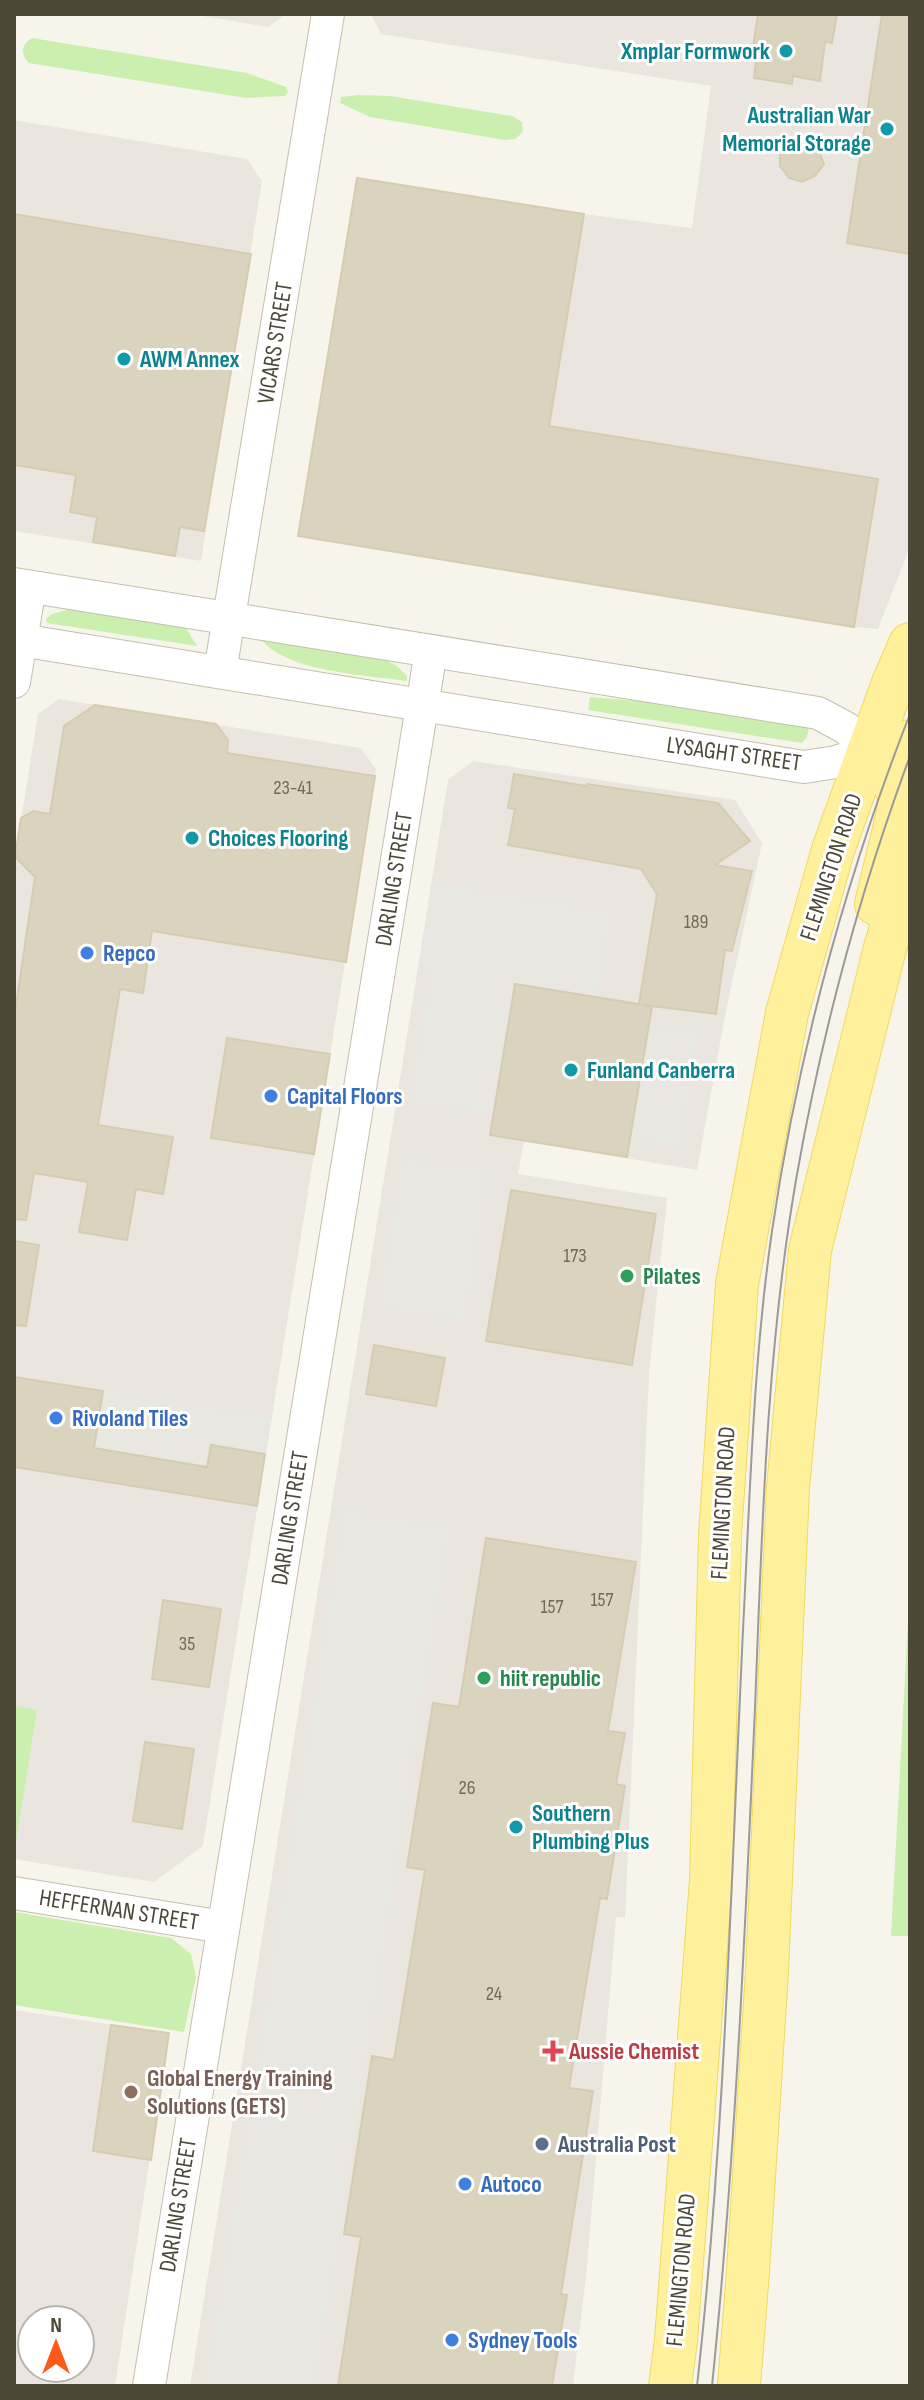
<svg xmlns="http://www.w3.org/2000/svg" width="924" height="2400" font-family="'Sofia Sans Condensed',sans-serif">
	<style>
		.industrial { fill: #eae6df; fill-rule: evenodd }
		.green { fill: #caefaf }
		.parking { fill: #e8e7e2 }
		.building { fill: #dad3be; stroke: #d6ccb1; stroke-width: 2 }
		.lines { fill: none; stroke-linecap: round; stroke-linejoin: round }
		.minor-casing { stroke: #c4bfac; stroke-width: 34 }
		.major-casing { stroke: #f2d95d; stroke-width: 44 }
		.minor { stroke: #fff; stroke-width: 32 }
		.major { stroke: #fff09b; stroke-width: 42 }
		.tram { stroke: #9a9a9a; stroke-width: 2 }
		.culture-dot { fill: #0f9aa8; stroke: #fff; stroke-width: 3 }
		.shop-dot { fill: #3f7fe0; stroke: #fff; stroke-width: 3 }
		.leisure-dot { fill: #2e9e5b; stroke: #fff; stroke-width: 3 }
		.health-dot { fill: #e0444e; stroke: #fff; stroke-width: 3 }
		.education-dot { fill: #8d6e63; stroke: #fff; stroke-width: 3 }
		.service-dot { fill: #5c6f8a; stroke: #fff; stroke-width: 3 }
		.labels { text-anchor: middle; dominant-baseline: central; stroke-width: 6; stroke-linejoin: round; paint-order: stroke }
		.number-label { font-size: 20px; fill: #706a59 }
		.culture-label { font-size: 24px; font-weight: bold; fill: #0d838f; stroke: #fff; text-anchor: start }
		.street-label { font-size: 24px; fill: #4c4737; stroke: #fff }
		.shop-label { font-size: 24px; font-weight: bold; fill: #366cbe; stroke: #fff; text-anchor: start }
		.leisure-label { font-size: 24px; font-weight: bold; fill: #27864d; stroke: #fff; text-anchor: start }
		.health-label { font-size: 24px; font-weight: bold; fill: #be3a42; stroke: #fff; text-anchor: start }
		.education-label { font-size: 24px; font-weight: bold; fill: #785e54; stroke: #fff; text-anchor: start }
		.service-label { font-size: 24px; font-weight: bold; fill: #4e5e75; stroke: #fff; text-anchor: start }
	</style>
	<rect width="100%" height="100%" fill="#f7f5eb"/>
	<g class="industrial">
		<polygon points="191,14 286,14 268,27"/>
		<polygon points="371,14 910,14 910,547 878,629 854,627 304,537 357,177 584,214 692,228 711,86 381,34"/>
		<polygon points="14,120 247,159 262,181 201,561 14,531"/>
		<polygon points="59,699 361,748 376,769 203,1846 154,1882 14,1859 14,864 38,714"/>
		<polygon points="473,761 735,800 762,843 725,1016 697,1170 524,1141 518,1174 667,1198 649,1374 625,1918 616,1917 586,2277 573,2386 190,2386 448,780"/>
		<path d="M14 2010 169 2033 115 2386H14ZM32 2320H80V2368H32Z"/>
	</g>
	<g class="green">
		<path d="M32 38 247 73 286 87 288 92 285 96 246 98 29 63C20 54 21 45 32 38Z"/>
		<polygon points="358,95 390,96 512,116 522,122 523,132 515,139 505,140 370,117 340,103 341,97"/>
		<polygon points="78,607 174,621 186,628 197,646 47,623 46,619 52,614"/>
		<path d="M259 637 369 651 397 666 407 676V681C366 675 284 672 259 637Z"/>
		<polygon points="590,697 691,705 809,726 807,737 802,743 588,710"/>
		<polygon points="910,1585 910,1936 891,1936"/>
		<polygon points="14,1706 37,1710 14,1854"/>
		<polygon points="14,1912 171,1938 191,1954 196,1977 184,2032 14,2005"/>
	</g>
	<g class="parking">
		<polygon points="432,883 611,912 597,997 515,984 494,1114 410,1101 431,971 418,969"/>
		<polygon points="615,1019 698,1033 679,1146 596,1133"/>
		<polygon points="403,1159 488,1171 465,1320 378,1307"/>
		<polygon points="103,1391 272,1418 265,1454 211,1445 207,1467 94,1448"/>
		<polygon points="343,1511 449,1528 315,2386 206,2386"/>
	</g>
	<g class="building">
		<polygon points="758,14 837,14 832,43 825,42 820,81 793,76 792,84 754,78 756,60 751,60"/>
		<polygon points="882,14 910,14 910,254 847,243"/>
		<polygon points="797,138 811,140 816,145 824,164 815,176 802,182 789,178 780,166 780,152 784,145"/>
		<polygon points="357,178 584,214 549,426 878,479 854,627 298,536"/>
		<polygon points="14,214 251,254 204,531 180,527 175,556 93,542 97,517 70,512 76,475 14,465"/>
		<polygon points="95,705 216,724 228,740 227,753 375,776 346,962 152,931 143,993 120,989 98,1125 173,1137 163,1194 136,1189 127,1240 79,1232 88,1182 34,1173 26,1220 14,1219 14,1018 35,877 15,857 21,818 34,811 50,814 64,726"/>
		<polygon points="514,774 586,786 587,784 718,803 750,841 715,865 752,871 732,951 725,950 716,1014 643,1005 652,1006 627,1157 490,1135 515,984 639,1004 657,894 641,869 508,845 515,809 508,808"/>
		<polygon points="227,1038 330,1054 314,1154 211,1138"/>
		<polygon points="511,1190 656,1214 632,1365 486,1341"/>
		<polygon points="14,1241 39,1245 26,1326 14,1325"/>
		<polygon points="374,1345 445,1358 436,1406 366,1394"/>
		<polygon points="14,1377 103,1391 94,1448 207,1467 211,1445 265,1454 257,1506 14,1467"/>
		<polygon points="486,1538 636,1562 608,1731 625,1733 616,1784 625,1786 607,1899 600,1898 569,2088 593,2091 561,2294 567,2295 552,2386 338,2386 361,2237 344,2234 372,2056 394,2060 425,1870 407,1867 433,1703 459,1707"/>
		<polygon points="163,1600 221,1609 209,1687 152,1679"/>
		<polygon points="145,1742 194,1749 182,1829 133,1821"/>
		<polygon points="111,2025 169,2033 151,2160 93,2151"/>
	</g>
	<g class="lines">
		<defs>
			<g id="minor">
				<polyline points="14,584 818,713 846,728 870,751 836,762 804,767 14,639"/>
				<polyline points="220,672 328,14"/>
				<polyline points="14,682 30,587"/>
				<polyline points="14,1893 223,1927"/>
				<polyline points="149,2386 431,651"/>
			</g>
			<g id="major">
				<polyline points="876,904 899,809 898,790 870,751 910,741"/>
				<polyline points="670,2386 676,2340 711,1880 720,1535 737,1284 787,1013 833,850 892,686 910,644"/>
				<polyline points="739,2386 748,2271 767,1971 788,1488 810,1250 885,948 910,869"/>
			</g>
		</defs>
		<use href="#minor" class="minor-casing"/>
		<use href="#major" class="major-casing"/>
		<use href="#minor" class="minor"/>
		<use href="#major" class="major"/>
		<g class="tram">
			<path d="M697 2386C725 2135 731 1882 743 1630 750 1497 753 1363 772 1231 798 1054 845 880 910 714"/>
			<path d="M712 2386C735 2161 745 1934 755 1708 762 1532 766 1354 796 1180 821 1036 859 894 910 756"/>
		</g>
	</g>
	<g class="culture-dot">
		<circle cx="786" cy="51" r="8"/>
		<circle cx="887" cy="129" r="8"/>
		<circle cx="124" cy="359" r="8"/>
		<circle cx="192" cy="838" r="8"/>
		<circle cx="571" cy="1070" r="8"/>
		<circle cx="516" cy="1827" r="8"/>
	</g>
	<g class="shop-dot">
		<circle cx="87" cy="953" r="8"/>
		<circle cx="271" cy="1096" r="8"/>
		<circle cx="56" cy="1418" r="8"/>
		<circle cx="465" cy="2184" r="8"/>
		<circle cx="452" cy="2340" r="8"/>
	</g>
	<g class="leisure-dot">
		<circle cx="627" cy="1276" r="8"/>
		<circle cx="484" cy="1678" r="8"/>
	</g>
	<path class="health-dot" d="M549 2039h8v8h8v8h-8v8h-8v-8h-8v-8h8z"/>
	<circle class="education-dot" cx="131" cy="2092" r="8"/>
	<circle class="service-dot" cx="542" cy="2144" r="8"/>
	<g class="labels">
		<g class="number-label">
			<text x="293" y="788">23-41</text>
			<text x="696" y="922">189</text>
			<text x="575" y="1256">173</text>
			<text x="602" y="1600">157</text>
			<text x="552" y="1607">157</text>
			<text x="187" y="1644">35</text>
			<text x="467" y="1788">26</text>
			<text x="494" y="1994">24</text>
		</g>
		<g class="culture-label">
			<text x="770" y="51" text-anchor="end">Xmplar Formwork</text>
			<text x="871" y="115" text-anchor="end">Australian War<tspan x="871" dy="28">Memorial Storage</tspan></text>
			<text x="140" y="359">AWM Annex</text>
			<text x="208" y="838">Choices Flooring</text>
			<text x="587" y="1070">Funland Canberra</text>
			<text x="532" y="1813">Southern<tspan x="532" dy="28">Plumbing Plus</tspan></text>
		</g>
		<g class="street-label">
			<text transform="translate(275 343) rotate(-81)">VICARS STREET</text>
			<text transform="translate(734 754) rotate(8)">LYSAGHT STREET</text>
			<text transform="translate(831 867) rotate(-72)">FLEMINGTON ROAD</text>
			<text transform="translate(394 879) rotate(-81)">DARLING STREET</text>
			<text transform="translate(723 1503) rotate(-87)">FLEMINGTON ROAD</text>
			<text transform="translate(290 1518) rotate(-81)">DARLING STREET</text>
			<text transform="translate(119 1910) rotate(9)">HEFFERNAN STREET</text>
			<text transform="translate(178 2205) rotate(-81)">DARLING STREET</text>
			<text transform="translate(681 2270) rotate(-85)">FLEMINGTON ROAD</text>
		</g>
		<g class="shop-label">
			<text x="103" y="953">Repco</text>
			<text x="287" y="1096">Capital Floors</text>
			<text x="72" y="1418">Rivoland Tiles</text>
			<text x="481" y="2184">Autoco</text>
			<text x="468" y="2340">Sydney Tools</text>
		</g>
		<g class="leisure-label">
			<text x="643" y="1276">Pilates</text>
			<text x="500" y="1678">hiit republic</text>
		</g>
		<g class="health-label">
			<text x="569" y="2051">Aussie Chemist</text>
		</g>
		<g class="education-label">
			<text x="147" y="2078">Global Energy Training<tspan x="147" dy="28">Solutions (GETS)</tspan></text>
		</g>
		<g class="service-label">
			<text x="558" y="2144">Australia Post</text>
		</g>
	</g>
	<rect width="924" height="2400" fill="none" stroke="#4c4737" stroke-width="32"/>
	<g transform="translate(56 2344)"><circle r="38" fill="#ffffff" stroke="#b7b5af" stroke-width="2"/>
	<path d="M0-6L14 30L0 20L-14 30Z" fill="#ff5a19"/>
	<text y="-12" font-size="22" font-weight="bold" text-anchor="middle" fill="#4c4737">N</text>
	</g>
</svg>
